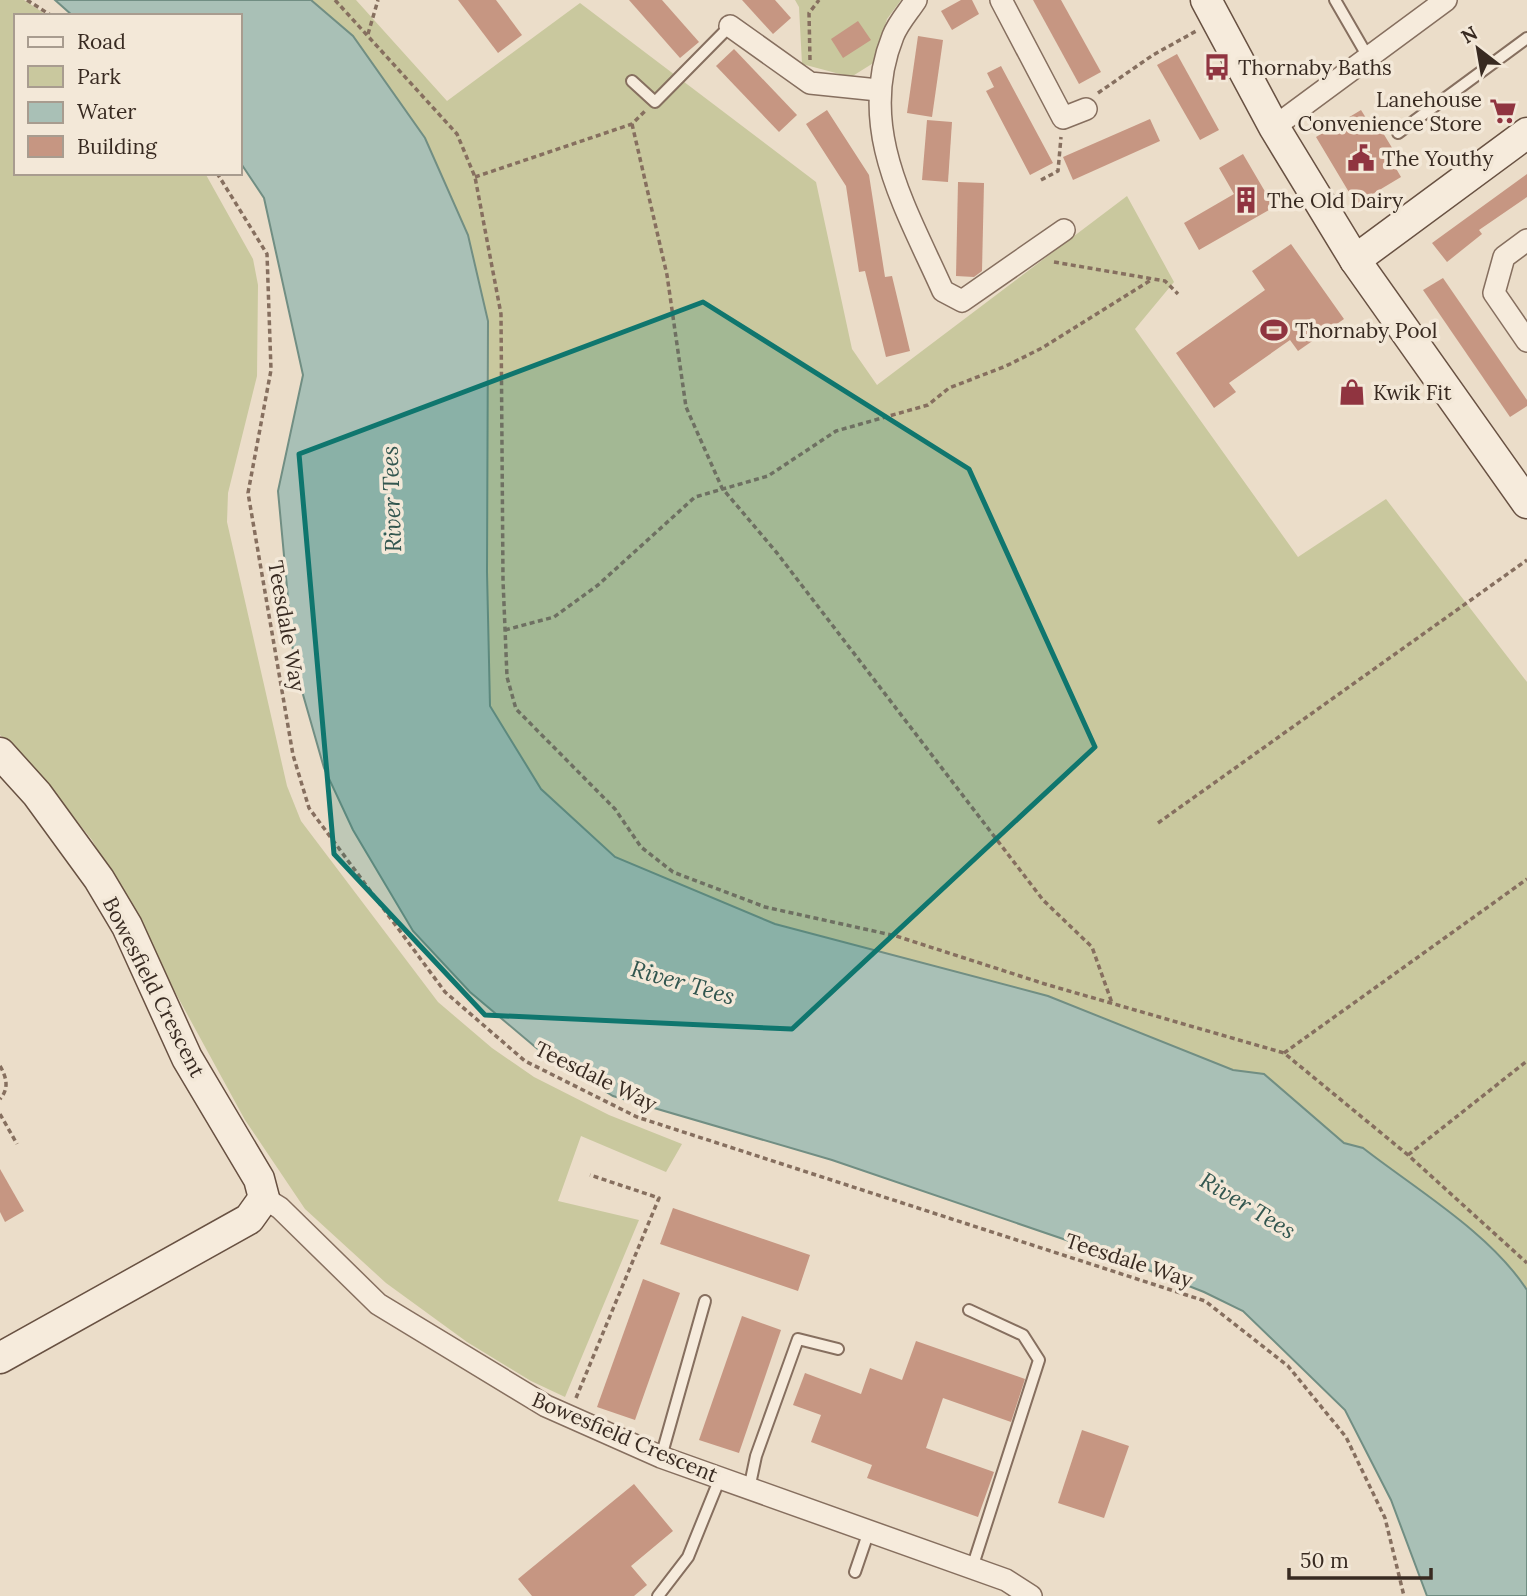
<svg xmlns="http://www.w3.org/2000/svg" width="1527" height="1596" font-family="Lora,serif">
	<style>
		.green { fill: #c9c89e }
		.water { fill: #a9c0b6; stroke: #718e83; stroke-width: 2 }
		.building { fill: #c69682 }
		.lines { fill: none; stroke-linecap: round; stroke-linejoin: round }
		.lane-casing { stroke: #866f5f; stroke-width: 14 }
		.street-casing { stroke: #866f5f; stroke-width: 24 }
		.secondary-casing { stroke: #685142; stroke-width: 33 }
		.path { stroke: #866f5f; stroke-width: 3.5; stroke-dasharray: 5 3.5; stroke-linecap: butt }
		.lane { stroke: #f6ebdc; stroke-width: 10 }
		.street { stroke: #f6ebdc; stroke-width: 21 }
		.secondary { stroke: #f6ebdc; stroke-width: 30 }
		.marked { fill: #0f766e; fill-opacity: 0.2; stroke: #0f766e; stroke-width: 5; stroke-linejoin: round }
		.labels { text-anchor: middle; dominant-baseline: central; stroke-width: 7; stroke-linejoin: round; paint-order: stroke }
		.poi-label { font-size: 21px; fill: #382a21; stroke: #f3e8d8; text-anchor: start }
		.street-label { font-size: 21px; fill: #382a21; stroke: #f3e8d8 }
		.water-label { font-size: 23px; font-style: italic; fill: #32564f; stroke: #f3e8d8 }
	</style>
	<rect width="100%" height="100%" fill="#ebddc9"/>
	<g class="green">
		<polygon points="0,0 24,0 48,16 16,16 16,173 205,173 253,259 258,285 257,376 228,493 227,522 287,786 301,821 438,1002 492,1048 534,1077 609,1115 682,1144 666,1172 581,1136 558,1201 639,1220 565,1397 531,1381 467,1342 386,1283 305,1209 245,1120 92,840 32,765 0,735"/>
		<path d="M311 0H356L447 101 580 3 816 182 852 349 877 385 1127 196 1174 282 1135 329 1298 557 1386 499 1527 682V1290C1489 1233 1417 1190 1363 1148L1344 1143 1264 1074 1233 1070 1048 996 775 924 615 857 541 789 490 706 487 572 353 36Z"/>
		<polygon points="795,0 901,0 887,19 875,62 851,77 802,64 799,7"/>
	</g>
	<path class="water" d="M55 0H311L353 36 425 138 468 235 488 321 487 572 490 706 541 789 615 857 775 924 1048 996 1233 1070 1264 1074 1344 1143 1363 1148C1417 1190 1490 1233 1527 1290V1596H1427L1391 1500 1345 1410 1243 1311 1204 1292 1110 1255 832 1160 613 1096 540 1051 470 992 413 931 353 830 324 768 294 663 278 491 303 375 264 198 240 162V16H73Z"/>
	<g class="building">
		<polygon points="458,0 496,0 522,35 498,53"/>
		<polygon points="629,0 662,0 699,42 680,58"/>
		<polygon points="742,0 775,0 791,18 773,34"/>
		<polygon points="961,0 972,0 979,14 952,30 941,11"/>
		<polygon points="1033,0 1061,0 1101,72 1079,84"/>
		<polygon points="858,21 871,40 843,58 831,39"/>
		<polygon points="918,36 943,40 932,117 907,113"/>
		<polygon points="734,49 797,115 779,132 716,66"/>
		<polygon points="1177,54 1219,130 1200,140 1157,65"/>
		<polygon points="1001,66 1053,163 1030,175 986,91 994,87 987,73"/>
		<polygon points="827,110 869,175 885,277 892,276 910,351 886,357 865,271 859,272 846,186 806,124"/>
		<polygon points="1361,110 1371,126 1377,123 1397,156 1391,160 1401,177 1356,204 1316,137"/>
		<polygon points="1150,119 1160,141 1073,180 1063,157"/>
		<polygon points="927,120 952,122 948,182 922,180"/>
		<polygon points="1243,154 1274,207 1199,250 1184,223 1234,194 1219,168"/>
		<polygon points="1527,174 1527,197 1479,230 1482,234 1447,262 1432,243"/>
		<polygon points="958,182 984,183 982,271 974,277 956,276"/>
		<polygon points="1291,244 1344,319 1298,351 1290,340 1229,383 1236,392 1214,408 1176,353 1265,290 1252,271"/>
		<polygon points="1443,278 1527,400 1527,406 1510,417 1423,290"/>
		<polygon points="0,1169 24,1211 5,1222 0,1212"/>
		<polygon points="673,1208 810,1255 798,1291 660,1244"/>
		<polygon points="643,1279 680,1293 635,1420 597,1407"/>
		<polygon points="742,1316 781,1330 739,1453 699,1440"/>
		<polygon points="916,1341 1025,1379 1011,1422 943,1398 926,1448 994,1472 978,1517 867,1478 872,1465 811,1442 821,1415 793,1405 805,1373 861,1394 870,1368 902,1380"/>
		<polygon points="1082,1430 1129,1446 1104,1518 1058,1503"/>
		<polygon points="634,1484 673,1531 631,1566 647,1585 634,1596 532,1596 518,1579"/>
	</g>
	<g class="lines">
		<defs>
			<g id="lane">
				<polyline points="1335,0 1368,57"/>
				<polyline points="632,81 655,102 730,26"/>
				<polyline points="1398,133 1527,38"/>
				<polyline points="969,1310 1023,1335 1039,1360 972,1568"/>
				<polyline points="661,1457 705,1301"/>
				<polyline points="749,1489 756,1456 798,1339 838,1349"/>
				<polyline points="855,1572 869,1531"/>
				<polyline points="658,1596 688,1557 720,1478"/>
			</g>
			<g id="street">
				<path d="M916 0C909 11 898 23 893 36 856 128 906 208 943 291L962 301 1064 230"/>
				<polyline points="1001,0 1063,118 1086,109"/>
				<polyline points="730,26 810,83 878,90"/>
				<polyline points="1274,127 1446,0"/>
				<polyline points="1527,240 1504,257 1494,293 1527,341"/>
				<polyline points="264,1198 280,1208 378,1304 546,1406 661,1457 1006,1580 1031,1596"/>
			</g>
			<g id="secondary">
				<polyline points="1206,0 1274,127 1355,260 1527,503"/>
				<polyline points="1355,260 1527,133"/>
				<polyline points="0,753 37,794 99,879 127,926 187,1058 259,1179 264,1198 249,1219 0,1358"/>
			</g>
		</defs>
		<use href="#lane" class="lane-casing"/>
		<use href="#street" class="street-casing"/>
		<use href="#secondary" class="secondary-casing"/>
		<g class="path">
			<polyline points="27,0 52,16"/>
			<polyline points="335,0 457,134 475,177 501,314 503,580 507,677 516,709 615,809 641,847 673,872 765,907 896,936 1045,984 1284,1053 1408,1155 1527,1263"/>
			<polyline points="368,34 378,0"/>
			<polyline points="810,60 809,13 819,0"/>
			<polyline points="1098,93 1153,55 1198,30"/>
			<polyline points="632,124 667,275 686,407 722,488 777,553 1043,900 1092,947 1112,1003"/>
			<polyline points="217,173 267,254 271,370 248,493 293,755 309,808 445,992 525,1061 637,1117 1205,1301 1288,1366 1346,1437 1385,1518 1404,1596"/>
			<polyline points="475,177 632,124 645,111"/>
			<polyline points="1041,180 1058,171 1061,137"/>
			<polyline points="1054,262 1165,281 1178,294"/>
			<polyline points="505,630 554,617 598,585 695,497 768,476 836,431 928,405 949,388 1006,366 1042,348 1151,280"/>
			<polyline points="1158,823 1527,560"/>
			<polyline points="1284,1053 1527,879"/>
			<path d="M0 1066C7 1078 9 1089 0 1099"/>
			<polyline points="0,1114 17,1144"/>
			<polyline points="1408,1155 1527,1061"/>
			<polyline points="576,1398 659,1198 590,1175"/>
		</g>
		<use href="#lane" class="lane"/>
		<use href="#street" class="street"/>
		<use href="#secondary" class="secondary"/>
	</g>
	<path class="marked" d="M703 302 969 469 1095 747 792 1029 485 1015 334 854 299 454Z"/>
	<defs>
		<symbol id="bus-bare" viewBox="-9 -9 18 18"><path d="M-5-6H5V4H4V6H2V4H-2V6H-4V4H-5ZM-3.5-4V0h7V-4ZM-3.5 1.2v1.5H-2V1.2ZM2 1.2v1.5H3.5V1.2Z" fill="#903440" stroke="#f3e8d8" stroke-width="2.5" paint-order="stroke"/></symbol>
		<symbol id="supermarket-bare" viewBox="-9 -9 18 18"><path d="M-6-5.5h2.5l.6 2H6L4.5 2H-2.5L-4.4-4H-6ZM-1.5 3.2a1.3 1.3 0 1 0 .1 0ZM3 3.2a1.3 1.3 0 1 0 .1 0Z" fill="#903440" stroke="#f3e8d8" stroke-width="2.5" paint-order="stroke"/></symbol>
		<symbol id="civic-bare" viewBox="-9 -9 18 18"><path d="M-.6-6.5H3V-4.5H.6V-3L4-1V1h2V6H-6V1h2V-1L-.6-3ZM-1.2 2.5V6h2.4V2.5Z" fill="#903440" stroke="#f3e8d8" stroke-width="2.5" paint-order="stroke"/></symbol>
		<symbol id="building-bare" viewBox="-9 -9 18 18"><path d="M-4-6H4V6H1V3H-1V6H-4ZM-2.5-4.3h1.7v1.8h-1.7ZM.8-4.3h1.7v1.8H.8ZM-2.5-1h1.7V.8h-1.7ZM.8-1h1.7V.8H.8Z" fill="#903440" stroke="#f3e8d8" stroke-width="2.5" paint-order="stroke"/></symbol>
		<symbol id="stadium-bare" viewBox="-9 -9 18 18"><path d="M0-5a6.5 5 0 1 0 0 10a6.5 5 0 1 0 0-10ZM-3.5-1.8h7v3.6h-7Z" fill="#903440" stroke="#f3e8d8" stroke-width="2.5" paint-order="stroke"/></symbol>
		<symbol id="shop-bare" viewBox="-9 -9 18 18"><path d="M-5-2.5h2.3a2.7 3.5 0 0 1 5.4 0H5L5.5 6h-11ZM-1.5-2.5h3a1.5 2.3 0 0 0-3 0Z" fill="#903440" stroke="#f3e8d8" stroke-width="2.5" paint-order="stroke"/></symbol>
	</defs>
	<g fill-rule="evenodd">
		<use href="#bus-bare" x="1198" y="48" width="38" height="38"/>
		<use href="#supermarket-bare" x="1484" y="92" width="38" height="38"/>
		<use href="#civic-bare" x="1342" y="139" width="38" height="38"/>
		<use href="#building-bare" x="1227" y="181" width="38" height="38"/>
		<use href="#stadium-bare" x="1255" y="311" width="38" height="38"/>
		<use href="#shop-bare" x="1333" y="373" width="38" height="38"/>
	</g>
	<g class="labels">
		<g class="poi-label">
			<text x="1238" y="67">Thornaby Baths</text>
			<text x="1482" y="99" text-anchor="end">Lanehouse<tspan x="1482" dy="24">Convenience Store</tspan></text>
			<text x="1382" y="158">The Youthy</text>
			<text x="1267" y="200">The Old Dairy</text>
			<text x="1295" y="330">Thornaby Pool</text>
			<text x="1373" y="392">Kwik Fit</text>
		</g>
		<g class="street-label">
			<text transform="translate(287 626) rotate(80)">Teesdale Way</text>
			<text transform="translate(154 987) rotate(63)">Bowesfield Crescent</text>
			<text transform="translate(596 1076) rotate(26)">Teesdale Way</text>
			<text transform="translate(1129 1260) rotate(18)">Teesdale Way</text>
			<text transform="translate(625 1437) rotate(23)">Bowesfield Crescent</text>
		</g>
		<g class="water-label">
			<text transform="translate(391 499) rotate(-92)">River Tees</text>
			<text transform="translate(683 982) rotate(16)">River Tees</text>
			<text transform="translate(1248 1205) rotate(31)">River Tees</text>
		</g>
	</g>
	<rect x="14" y="14" width="228" height="161" fill="#f3e8d8" stroke="#a89c8f" stroke-width="2"/>
	<rect x="28" y="37" width="35" height="10" fill="#f6ebdc" stroke="#a89c8f" stroke-width="2"/>
	<text x="77" y="49" font-size="21" fill="#382a21">Road</text>
	<rect x="28" y="66" width="35" height="21" fill="#c9c89e" stroke="#a89c8f" stroke-width="2"/>
	<text x="77" y="84" font-size="21" fill="#382a21">Park</text>
	<rect x="28" y="102" width="35" height="21" fill="#a9c0b6" stroke="#a89c8f" stroke-width="2"/>
	<text x="77" y="119" font-size="21" fill="#382a21">Water</text>
	<rect x="28" y="136" width="35" height="21" fill="#c69682" stroke="#a89c8f" stroke-width="2"/>
	<text x="77" y="154" font-size="21" fill="#382a21">Building</text>
	<g transform="translate(1478 49) rotate(329)" stroke="#f3e8d8" stroke-width="5" paint-order="stroke">
	<path d="M0-5L12 26L0 18L-12 26Z" fill="#382a21"/>
	<text y="-10" font-size="19" font-weight="bold" text-anchor="middle" fill="#382a21">N</text>
	</g>
	<path d="M1289 1568v10h142v-10" fill="none" stroke="#382a21" stroke-width="3.5"/>
	<text x="1300" y="1568" font-size="21" fill="#382a21" stroke="#f3e8d8" stroke-width="5" paint-order="stroke">50 m</text>
</svg>
